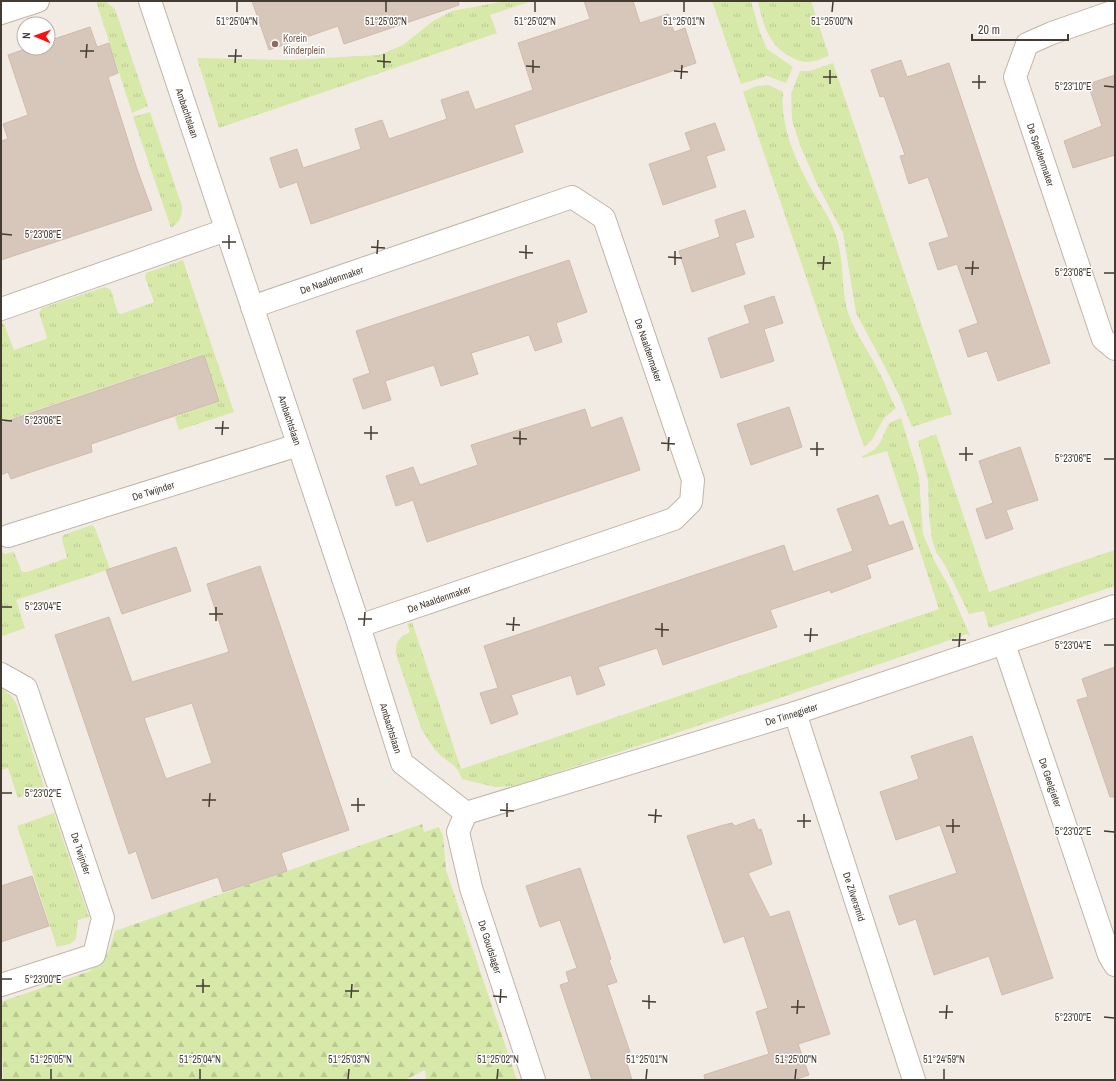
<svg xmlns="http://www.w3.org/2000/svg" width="1116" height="1081" font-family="'Archivo Narrow',sans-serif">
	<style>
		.grass { fill: url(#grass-tufts) }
		.forest { fill: url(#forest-firs) }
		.building { fill: #d7c7bb; stroke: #cfbbab; fill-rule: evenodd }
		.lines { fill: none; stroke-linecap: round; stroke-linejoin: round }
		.minor-casing { stroke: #c1b4a8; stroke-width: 24 }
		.minor { stroke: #fff; stroke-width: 22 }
		.ticks { fill: none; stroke: #443b33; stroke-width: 1.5 }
		.education-dot { fill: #8d6e63; stroke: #fff; stroke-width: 1.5 }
		.labels { text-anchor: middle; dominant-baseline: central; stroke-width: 3; stroke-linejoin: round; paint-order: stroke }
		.education-label { font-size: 10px; fill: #785e54; stroke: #fff; text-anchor: start }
		.street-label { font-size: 10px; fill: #443b33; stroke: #fff }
		.ticks-label { font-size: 10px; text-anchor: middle; fill: #443b33; stroke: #fff; stroke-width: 3; stroke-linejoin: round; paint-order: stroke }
	</style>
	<defs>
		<pattern id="grass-tufts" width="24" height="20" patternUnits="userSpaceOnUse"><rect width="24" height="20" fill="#d7e9a9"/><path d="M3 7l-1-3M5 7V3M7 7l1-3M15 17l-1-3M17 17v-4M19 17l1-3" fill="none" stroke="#bac992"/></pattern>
		<pattern id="forest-firs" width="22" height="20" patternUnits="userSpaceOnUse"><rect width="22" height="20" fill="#d7e9a9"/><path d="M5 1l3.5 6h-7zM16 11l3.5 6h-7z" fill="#bac992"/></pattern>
	</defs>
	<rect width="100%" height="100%" fill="#f2ebe3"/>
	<g class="grass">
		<polygon points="96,1 105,1 115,9 148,106 132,113"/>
		<polygon points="506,1 532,1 490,15 497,33 219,128 197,58 291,60 379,55 403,45 433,21 452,11"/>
		<polygon points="712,1 751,1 760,33 767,49 793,67 786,83 767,76 741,84"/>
		<path d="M758 1H811L829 56C823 58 815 62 808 62 801 62 797 60 791 57 769 46 763 25 758 1Z"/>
		<polygon points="833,63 952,414 912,427 900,397 885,367 856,313 843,233 817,184 800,145 792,120 791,94 800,71 810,71"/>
		<path d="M768 85 783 92C780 128 797 164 815 195 821 206 830 218 834 230 844 254 841 280 846 305 851 328 867 348 878 370 885 382 889 396 896 408L884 418 872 440 864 447 743 92 756 86Z"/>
		<path d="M150 112 182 206C183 216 179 223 171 228L133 117Z"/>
		<polygon points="183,260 234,412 179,430 175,417 220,401 204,354 1,422 1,322 4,324 14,350 46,339 47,337 39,313 42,308 105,287 111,290 118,313 121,314 154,302 145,277 146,273"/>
		<path d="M901 418 919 477 923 534 934 560 949 587 970 636 967 634 956 638 653 741 515 786 495 787 462 779C457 764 448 763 437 752 431 745 426 736 421 728L396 654C395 641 399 638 410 632L407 624 412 622 461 769 939 609 887 451 863 458 862 456C881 449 881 440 889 423Z"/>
		<polygon points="936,434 989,592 1115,550 1115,586 989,628 984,611 969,614 945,565 936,552 932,539 929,515 928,481 918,441"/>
		<polygon points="92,525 95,528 110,569 16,600 25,628 3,636 1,635 1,549 4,554 14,552 22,572 27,572 67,558 62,539 63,535"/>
		<polygon points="1,687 12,697 16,703 45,789 18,798 8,768 1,770"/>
		<polygon points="54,813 89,917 78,920 76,939 70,944 57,947 17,826"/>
	</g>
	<polygon class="forest" points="422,824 424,832 439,827 443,836 446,870 517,1080 426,1080 425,1070 405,1080 3,1080 1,1002 90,971 109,951 115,931"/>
	<g class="building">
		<polygon points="252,1 458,1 459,5 344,44 338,26 269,50"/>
		<polygon points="584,1 633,1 640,23 668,14 674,32 685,28 696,63 514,125 523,152 311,224 297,182 280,188 270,158 297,149 303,168 361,149 355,129 382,120 389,139 447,119 441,100 468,91 475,110 533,90 518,43 590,19"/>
		<polygon points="90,27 97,47 109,43 118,73 108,77 137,169 152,210 1,260 1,141 8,139 3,124 28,115 8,55 28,48 48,48 48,41"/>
		<polygon points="901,60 907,77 949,63 1050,363 998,381 987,351 968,357 959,330 978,323 957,264 938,270 929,243 949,237 928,177 909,184 900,156 905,155 884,96 880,97 871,70"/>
		<polygon points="1115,75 1115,155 1073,168 1064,141 1102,126 1088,84"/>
		<polygon points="715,123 725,150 706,156 716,187 663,205 649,164 691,150 685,133"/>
		<polygon points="745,210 754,237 735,243 745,274 692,292 679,251 720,237 715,220"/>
		<polygon points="569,260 587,312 556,323 562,342 535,351 529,335 471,353 478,374 441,386 434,365 385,381 391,400 363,409 353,379 370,373 356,331"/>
		<polygon points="774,296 783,323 764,329 774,361 721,378 708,338 750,323 744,306"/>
		<polygon points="204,355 219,401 91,444 92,452 34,471 11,479 8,472 1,475 1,423"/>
		<polygon points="789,407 802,447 751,465 737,424"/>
		<polygon points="585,409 591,428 622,417 640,470 427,542 413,500 396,506 386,476 413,467 420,485 478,465 471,445"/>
		<polygon points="1020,447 1038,500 1006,510 1013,529 986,539 976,509 993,503 979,461"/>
		<polygon points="878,495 889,526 903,521 913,549 867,565 871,578 831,593 830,590 770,610 777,627 663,665 657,648 598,667 605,685 577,695 571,675 511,695 518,714 491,724 480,693 498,688 484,646 784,545 793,572 853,551 837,509"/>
		<polygon points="176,547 191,591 122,614 106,570"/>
		<path d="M260 566 349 830 281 853 287 871 223 892 218 877 152 899 136 851 129 854 55 635 109 617 132 682 229 652 207 584ZM192 703 212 763 166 779 144 718Z"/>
		<polygon points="1115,667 1115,797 1110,797 1077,700 1088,697 1082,679"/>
		<polygon points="972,736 1053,978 1002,995 989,956 934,975 916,919 899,925 889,896 957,873 940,825 896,840 880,792 919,779 911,756"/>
		<polygon points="754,819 758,830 761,829 772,864 748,873 770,917 789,911 830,1034 798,1044 809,1075 794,1080 705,1080 704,1075 769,1054 756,1012 768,1008 744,936 724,943 687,836 720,826 732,823 735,826"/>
		<polygon points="580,868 611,959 609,960 617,982 607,985 630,1052 624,1054 632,1080 592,1080 560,985 569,982 566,972 577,968 560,920 540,927 526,886"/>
		<polygon points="32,876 49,926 1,942 1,886"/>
	</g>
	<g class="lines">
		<defs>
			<g id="minor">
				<path id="s1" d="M150 1 359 626 402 763 466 813"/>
				<path id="s2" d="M1115 11 1052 33 1027 44 1015 77 1103 339 1115 349"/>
				<polyline points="1,13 38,1"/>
				<path id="s3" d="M252 307 572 197 604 218 693 480 691 502 674 519 359 626"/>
				<polyline points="1,309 226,230"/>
				<path id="s4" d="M8 536 298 445"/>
				<path id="s5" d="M1004 644 1109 955 1115 965"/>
				<path id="s6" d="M1 674 26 688 103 918 94 955 1 985"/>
				<path id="s7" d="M795 713 914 1080"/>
				<path id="s8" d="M466 813 795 713 1115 606"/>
				<path id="s9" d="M466 813 458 832 471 888 534 1080"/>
			</g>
		</defs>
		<use href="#minor" class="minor-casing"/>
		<use href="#minor" class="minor"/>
	</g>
	<path class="ticks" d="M237 12V2M386 12V2M535 12V2M684 12V2M832 12 833 2M80 51H94M228 56H242M86 58 87 44M377 61 391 62M235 63 236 49M526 66 540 67M384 68V54M674 71 688 72M533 73V60M823 77H837M681 79 682 65M972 82H986M830 84V70M1104 86 1114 87M979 89V75M2 234 12 235M222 242H236M371 247 385 248M229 249V235M519 252 533 253M377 254 378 240M668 257 682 258M526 259V245M817 263H831M675 265V251M965 268H979M823 270 824 256M1104 273H1114M972 275 973 261M2 420 12 421M215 428H229M364 433H378M222 435 223 421M513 438 527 439M371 440V426M661 443 675 444M520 445V431M810 449H824M668 451 669 437M959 454H973M817 456V442M1104 459H1114M966 461V447M2 607H12M209 614H223M358 619H372M216 621V607M506 624 520 625M364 626 365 612M655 629 669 630M513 631 514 617M804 635H818M662 637V623M952 640H966M810 642 811 628M1104 645H1114M959 647 960 633M2 793H12M202 800H216M351 805H365M209 807 210 793M500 810 514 811M358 812V798M648 815 662 816M507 817V803M797 821H811M655 823 656 809M946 826H960M804 828V814M1104 831 1114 832M953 833V819M2 979H12M196 986H210M345 991H359M203 993V979M493 996 507 997M351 998 352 984M642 1001 656 1002M500 1003 501 989M791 1007H805M649 1009V995M939 1012H953M797 1014 798 1000M1104 1017 1114 1018M946 1019 947 1005M51 1079V1069M200 1079V1069M348 1079 349 1069M497 1079 498 1069M646 1079 647 1069M795 1079 796 1069M944 1079V1069"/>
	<circle class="education-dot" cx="275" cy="44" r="4"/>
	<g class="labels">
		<g class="education-label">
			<text x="283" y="38">Korein<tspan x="283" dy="12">Kinderplein</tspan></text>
		</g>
		<g class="street-label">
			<text stroke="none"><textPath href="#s1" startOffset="118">Ambachtslaan</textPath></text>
			<text stroke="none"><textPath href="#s2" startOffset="211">De Speldenmaker</textPath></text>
			<text stroke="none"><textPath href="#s3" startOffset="84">De Naaldenmaker</textPath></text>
			<text stroke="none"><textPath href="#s3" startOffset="516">De Naaldenmaker</textPath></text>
			<text stroke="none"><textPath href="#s1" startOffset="442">Ambachtslaan</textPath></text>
			<text stroke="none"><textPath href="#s4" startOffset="152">De Twijnder</textPath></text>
			<text transform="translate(439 599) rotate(-19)">De Naaldenmaker</text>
			<text stroke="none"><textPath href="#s8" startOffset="340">De Tinnegieter</textPath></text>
			<text stroke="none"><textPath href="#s1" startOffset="766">Ambachtslaan</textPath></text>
			<text stroke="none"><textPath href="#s5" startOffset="146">De Geelgieter</textPath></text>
			<text stroke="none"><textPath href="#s6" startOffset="203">De Twijnder</textPath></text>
			<text stroke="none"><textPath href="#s7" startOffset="193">De Zilversmid</textPath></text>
			<text stroke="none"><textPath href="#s9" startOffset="140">De Goudslager</textPath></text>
		</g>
	</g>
	<g class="ticks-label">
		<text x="237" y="25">51°25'04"N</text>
		<text x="386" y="25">51°25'03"N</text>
		<text x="535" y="25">51°25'02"N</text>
		<text x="684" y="25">51°25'01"N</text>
		<text x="832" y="25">51°25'00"N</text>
		<text x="1073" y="90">5°23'10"E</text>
		<text x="43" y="238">5°23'08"E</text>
		<text x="1073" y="276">5°23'08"E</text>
		<text x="43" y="424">5°23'06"E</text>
		<text x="1073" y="462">5°23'06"E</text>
		<text x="43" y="610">5°23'04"E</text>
		<text x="1073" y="649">5°23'04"E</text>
		<text x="43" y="797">5°23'02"E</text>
		<text x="1073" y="835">5°23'02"E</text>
		<text x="43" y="983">5°23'00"E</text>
		<text x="1073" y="1021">5°23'00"E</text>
		<text x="51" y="1063">51°25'05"N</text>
		<text x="200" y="1063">51°25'04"N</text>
		<text x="349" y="1063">51°25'03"N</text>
		<text x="498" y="1063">51°25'02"N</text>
		<text x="647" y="1063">51°25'01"N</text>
		<text x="796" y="1063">51°25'00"N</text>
		<text x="944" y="1063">51°24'59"N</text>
	</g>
	<rect width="1116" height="1081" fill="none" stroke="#443b33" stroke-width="4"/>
	<g transform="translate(36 36) rotate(272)"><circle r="19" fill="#ffffff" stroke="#b4b1ad"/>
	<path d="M0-3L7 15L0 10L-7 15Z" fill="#ff0d10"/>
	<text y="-6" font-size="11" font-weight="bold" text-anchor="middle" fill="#443b33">N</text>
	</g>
	<path d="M972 34v6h96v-6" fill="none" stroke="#443b33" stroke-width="2"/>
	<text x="978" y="34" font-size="12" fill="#443b33" stroke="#ffffff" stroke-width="3" paint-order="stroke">20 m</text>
</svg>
